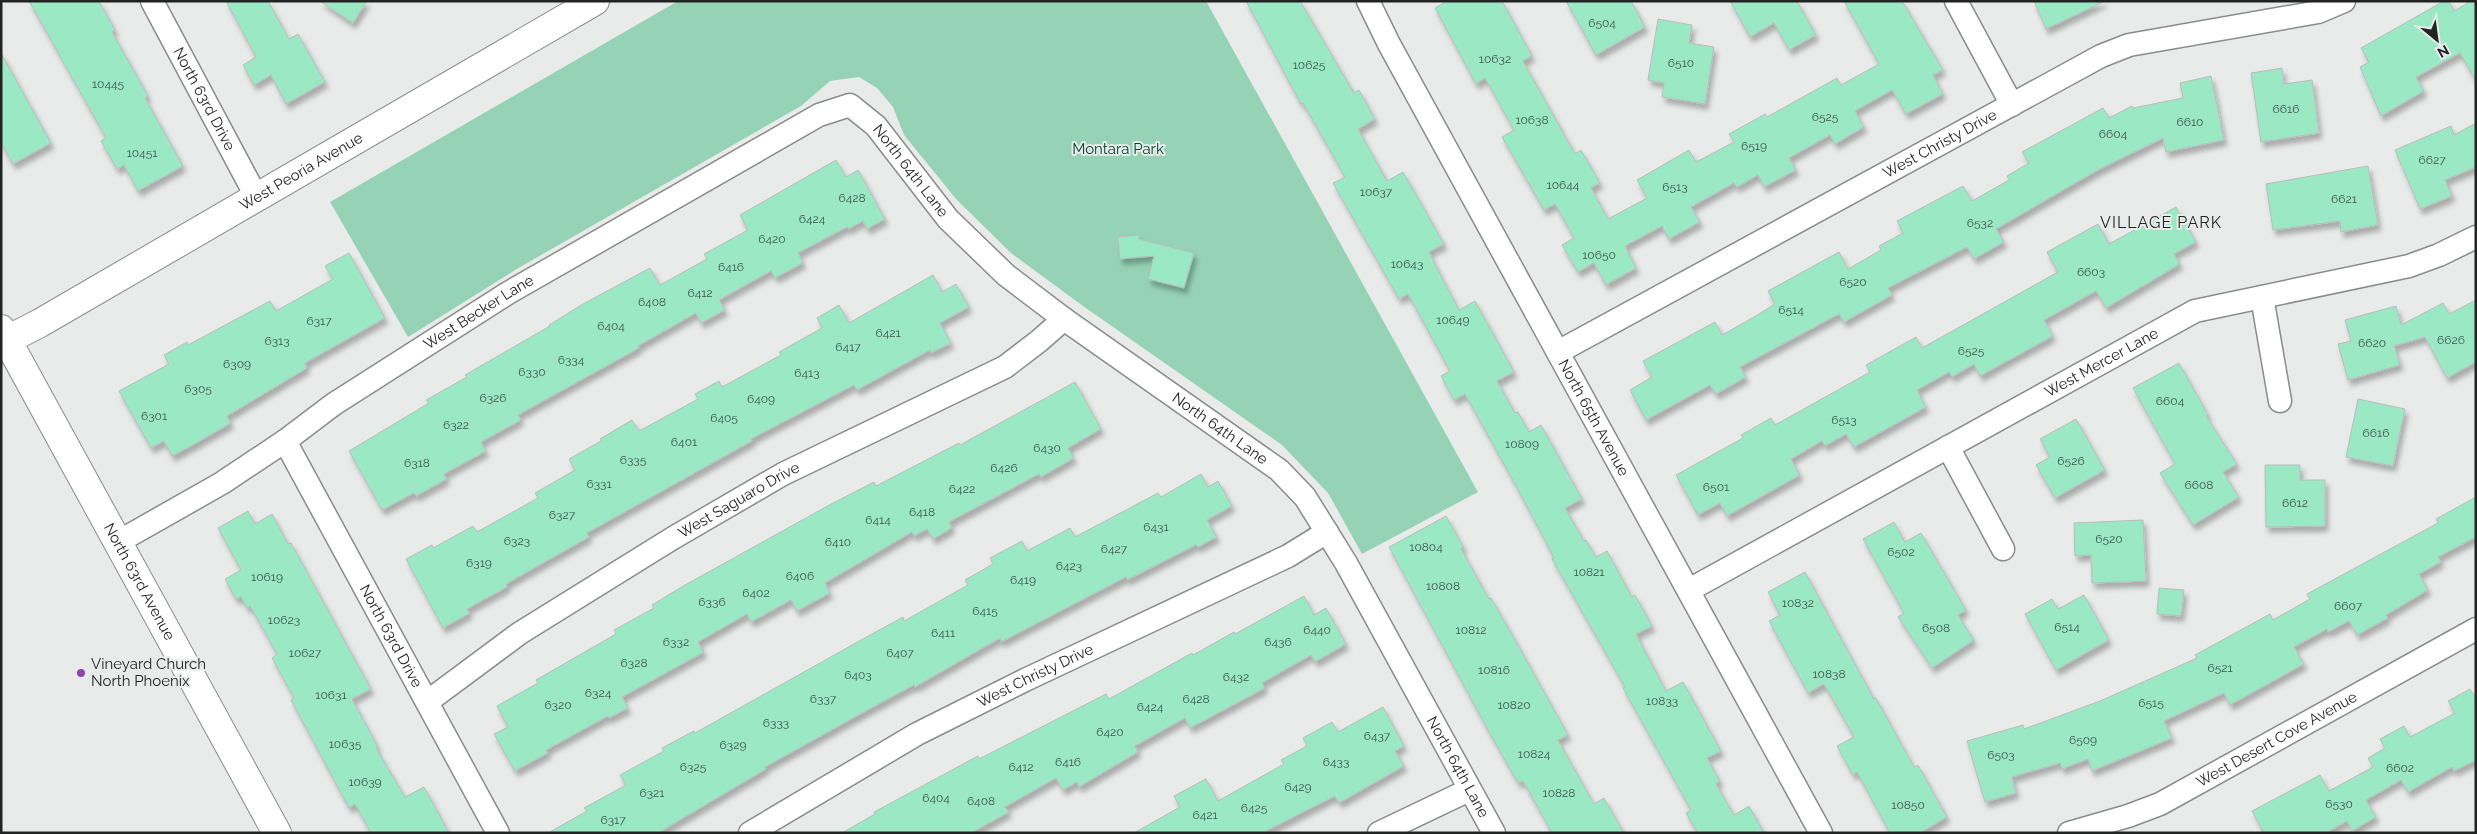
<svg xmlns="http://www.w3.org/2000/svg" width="2477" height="834" font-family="Raleway,sans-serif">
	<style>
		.green { fill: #96d3b6 }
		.building { fill: #9ae9c4; stroke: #b9bcbb; filter: url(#shadow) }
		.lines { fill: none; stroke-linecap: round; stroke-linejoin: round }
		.street-casing { stroke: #898c8a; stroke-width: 25 }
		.secondary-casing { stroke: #898c8a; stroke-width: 30 }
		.street { stroke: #fff; stroke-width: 22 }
		.secondary { stroke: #fff; stroke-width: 28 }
		.poi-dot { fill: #9143b4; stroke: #e8ebea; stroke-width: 2 }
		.labels { text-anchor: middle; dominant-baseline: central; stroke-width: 4; stroke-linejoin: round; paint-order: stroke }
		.number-label { font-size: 12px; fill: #40554b }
		.street-label { font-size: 15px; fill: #222423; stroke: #e8ebea }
		.park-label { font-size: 15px; fill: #01462f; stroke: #e8ebea }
		.poi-label { font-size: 15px; fill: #222423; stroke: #e8ebea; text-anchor: start }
		.neighbourhood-label { font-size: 16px; letter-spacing: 1px; fill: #222423; stroke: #e8ebea }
	</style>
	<defs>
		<filter id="shadow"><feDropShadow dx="3" dy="5.5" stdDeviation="2.5" flood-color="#0004"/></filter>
	</defs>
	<rect width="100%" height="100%" fill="#e8ebea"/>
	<polygon class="green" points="678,1 1206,1 1478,492 1362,554 1328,493 1282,445 1083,306 1011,253 957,200 904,135 893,107 877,88 859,77 830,81 801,106 515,270 408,337 330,202"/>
	<g class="building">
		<polygon points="29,1 99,1 115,30 112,32 148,96 145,98 183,166 138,191 124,165 117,169 101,141 106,138"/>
		<polygon points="226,1 268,1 289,39 298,34 325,82 286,104 271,75 254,85 243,65 256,57"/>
		<polygon points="320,1 367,1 353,23"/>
		<polygon points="1246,1 1300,1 1354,93 1359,90 1375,119 1358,129 1387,181 1403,172 1444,244 1429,252 1441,276 1459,310 1475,301 1514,372 1497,381 1515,413 1518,412 1529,432 1541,425 1582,499 1565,508 1584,541 1586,540 1596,557 1607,551 1632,597 1635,595 1652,626 1636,634 1666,691 1683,682 1721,751 1707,758 1720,781 1716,784 1734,815 1749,806 1764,833 1698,833 1686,813 1691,810 1623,688 1625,687 1552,559 1554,558 1521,495 1465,394 1454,400 1441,376 1450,371 1408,294 1399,299 1333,183 1345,177 1303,103 1301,104"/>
		<polygon points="1447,1 1502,1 1532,56 1523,61 1575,154 1581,150 1600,183 1591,188 1608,219 1647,198 1637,180 1689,150 1696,162 1734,142 1729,134 1765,114 1767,117 1837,78 1841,85 1879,64 1844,1 1902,1 1943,70 1933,75 1943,94 1906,114 1892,90 1855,111 1864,127 1835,144 1830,135 1789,158 1796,170 1764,187 1758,175 1737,187 1734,183 1691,207 1700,222 1669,239 1662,226 1625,246 1636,268 1606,285 1594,263 1578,272 1562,245 1574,238 1555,204 1544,210 1502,137 1514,130 1485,78 1476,84 1435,8"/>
		<polygon points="1566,1 1631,1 1645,27 1596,55"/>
		<polygon points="1730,1 1797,1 1816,35 1789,50 1774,23 1750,37"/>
		<polygon points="2034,1 2105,1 2046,29"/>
		<polygon points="2444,1 2449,1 2454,11 2471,1 2476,1 2476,81 2460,53 2416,77 2424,91 2381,116 2360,67 2369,62 2361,48"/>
		<polygon points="1658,19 1692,25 1689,43 1714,47 1705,104 1662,97 1664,83 1648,80"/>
		<polygon points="1,53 51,143 13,164 1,143"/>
		<polygon points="2282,68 2284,84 2312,80 2319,133 2261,142 2251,73"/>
		<polygon points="2211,76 2224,140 2166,152 2163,138 2098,170 1996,229 2004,242 1974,259 1967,247 1888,288 1892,295 1844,322 1839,314 1740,367 1746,377 1716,394 1710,385 1646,420 1630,390 1652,377 1643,361 1715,322 1722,335 1754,317 1775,304 1768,291 1839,252 1848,269 1881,250 1879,246 1903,233 1897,221 1963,186 1972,201 2009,180 2007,176 2029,163 2022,152 2103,108 2109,118 2132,106 2133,108 2183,98 2180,83"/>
		<polygon points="2476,123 2476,167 2445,180 2452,196 2420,209 2395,150 2451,126 2454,135"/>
		<polygon points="836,160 846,177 858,170 885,219 867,229 863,221 848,229 847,227 798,253 803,263 775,278 771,271 719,300 725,310 701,323 696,313 638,346 639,348 518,415 521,420 481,442 486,451 444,474 447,479 416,496 414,493 382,510 349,451 429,403 426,400 467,377 465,375 550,326 549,325 583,304 650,268 660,285 707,259 704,254 748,230 740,215"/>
		<polygon points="2368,166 2378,225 2341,232 2340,221 2273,230 2266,184"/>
		<polygon points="2176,207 2196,242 2174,254 2180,264 2106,308 2096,291 2044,320 2053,336 1980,376 1974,364 1952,377 1949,372 1917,390 1926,407 1854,447 1846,434 1825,446 1822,441 1791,459 1800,475 1727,516 1720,503 1698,515 1676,475 1743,438 1741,435 1771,418 1775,425 1870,372 1866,365 1916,337 1922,348 2058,272 2047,252 2098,224 2109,244"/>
		<polygon points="1139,235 1139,239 1194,253 1184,288 1148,279 1154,256 1120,259 1118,237"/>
		<polygon points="349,253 385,318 305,363 307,368 227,416 231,423 191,446 172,456 164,441 151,448 119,391 169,364 164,355 187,342 188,345 270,301 276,311 333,279 325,266"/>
		<polygon points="933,275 942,292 956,284 969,307 940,323 951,343 931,353 930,350 857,390 854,385 751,439 752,441 587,533 589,537 506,584 507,587 467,609 470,613 443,628 406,559 432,545 433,548 473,526 477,532 538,498 535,493 575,470 569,459 601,441 600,439 632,420 639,431 698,399 695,394 719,381 722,387 781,355 779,352 822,328 817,318 839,305 849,323"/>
		<polygon points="2476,300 2476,362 2447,378 2425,337 2394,346 2400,365 2348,380 2338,344 2351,341 2345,320 2396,306 2401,325 2443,303 2449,314"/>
		<polygon points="2179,363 2208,415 2206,416 2237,464 2223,472 2239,497 2193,525 2160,473 2175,464 2133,388"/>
		<polygon points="1075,382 1101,429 1068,448 1074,458 1041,477 1039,474 949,522 952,528 933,539 927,529 914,536 912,532 825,583 830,593 797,611 791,600 751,622 747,614 698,642 704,652 622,697 628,708 609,718 608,716 546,750 548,753 515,771 494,734 508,727 497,706 538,683 536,680 616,634 614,630 654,608 652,605 685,585 833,503 874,482 876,486 959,443 960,445"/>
		<polygon points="2358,399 2405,409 2393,466 2346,457"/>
		<polygon points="2076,419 2105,470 2055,498 2036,465 2050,457 2040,439"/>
		<polygon points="2265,465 2300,465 2300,480 2325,480 2325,526 2266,527"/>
		<polygon points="1201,474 1208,487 1218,481 1232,506 1207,520 1217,537 1198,547 1196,545 1127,580 1126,577 1001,642 1000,638 915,687 914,685 873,707 765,767 766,769 658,833 548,833 587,811 584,808 626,785 620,775 664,751 662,748 694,731 695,733 861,640 903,617 904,621 968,585 965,580 993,564 990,558 1022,541 1027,551 1070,528 1075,537 1158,493 1161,497"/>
		<polygon points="2476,497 2476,537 2438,557 2441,562 2419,574 2428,590 2386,615 2388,618 2357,635 2349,621 2328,632 2327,629 2294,647 2304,664 2230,705 2224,693 2164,721 2172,738 2092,771 2088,759 2062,769 2060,763 2012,777 2016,793 1985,802 1967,741 2023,725 2024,729 2100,701 2197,658 2195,655 2270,614 2273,620 2310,599 2307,594 2438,523 2436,519"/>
		<polygon points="248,511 255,524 272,514 288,544 291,543 371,689 352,699 378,747 376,748 405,797 424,787 449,833 371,833 355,804 349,808 291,700 294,698 272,658 277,654 250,606 247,608 241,597 236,599 225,579 241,570 218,528"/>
		<polygon points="1446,516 1464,548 1461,549 1489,599 1491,598 1514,638 1568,735 1558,740 1594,804 1604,798 1624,833 1552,833 1523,781 1518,783 1489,732 1389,547"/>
		<polygon points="2143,520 2146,581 2092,583 2091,555 2075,556 2074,523"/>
		<polygon points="1894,522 1905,542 1921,533 1966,610 1958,615 1974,640 1932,668 1898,617 1904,613 1863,539"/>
		<polygon points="1805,572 1874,699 1876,698 1914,767 1918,765 1947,817 1920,833 1890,833 1857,772 1853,775 1837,746 1854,737 1824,684 1808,693 1769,621 1780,615 1768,592"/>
		<polygon points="2159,588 2184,590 2181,616 2157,614"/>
		<polygon points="2084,595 2109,640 2056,670 2025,614 2052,599 2058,609"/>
		<polygon points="1304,596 1314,615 1326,608 1346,644 1315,662 1311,655 1262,683 1265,688 1190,728 1185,718 1135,746 1138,752 1079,787 1077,782 1063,790 1056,778 1005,807 1009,812 971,833 842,833 875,814 874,812 978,756 979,759 1106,694 1109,699 1192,653 1193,655 1234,632 1235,634"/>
		<polygon points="2470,689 2476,699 2476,760 2454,771 2452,767 2408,792 2401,780 2366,800 2376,817 2352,831 2347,821 2326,833 2264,833 2252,811 2320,775 2329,791 2373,767 2368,758 2385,748 2380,739 2404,726 2410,737 2455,713 2448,701"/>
		<polygon points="1383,707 1404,746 1395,751 1404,766 1339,803 1335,796 1262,833 1134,833 1180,807 1174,796 1206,779 1218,801 1284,764 1281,760 1307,746 1303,738 1332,722 1338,732"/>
	</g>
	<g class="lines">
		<defs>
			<g id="street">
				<path id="s1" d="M152 1 256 196"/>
				<path id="s2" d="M1368 1 1389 44 1821 833"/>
				<polyline points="1956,1 2012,105"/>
				<polyline points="2262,297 2280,401"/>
				<path id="s3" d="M1558 352 2101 56 2129 45 2318 12 2344 1"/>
				<path id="s4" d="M285 441 498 833"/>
				<polyline points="1948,447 2003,549"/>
				<path id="s5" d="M118 542 222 483 285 441 334 404 508 293 819 115 850 105 876 126 948 219 1006 275 1064 319 1279 470 1305 497 1346 563 1494 833"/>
				<path id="s6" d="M1689 590 2195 311 2409 266 2439 255 2476 237"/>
				<path id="s7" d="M427 702 520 633 673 538 783 474 1005 367 1039 341 1064 319"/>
				<path id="s8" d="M750 833 917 734 1025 680 1288 556 1327 532"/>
				<polyline points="1379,833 1469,790"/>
				<path id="s9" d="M2069 833 2128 816 2160 804 2476 629"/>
			</g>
			<g id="secondary">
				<path id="s10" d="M1 329 277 833"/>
				<path id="s11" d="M1 340H7L40 323 595 1"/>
			</g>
		</defs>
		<use href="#street" class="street-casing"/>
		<use href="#secondary" class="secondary-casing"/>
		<use href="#street" class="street"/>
		<use href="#secondary" class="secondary"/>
	</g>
	<circle class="poi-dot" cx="81" cy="673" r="5"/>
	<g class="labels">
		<g class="number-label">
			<text x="1602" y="23">6504</text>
			<text x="1495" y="59">10632</text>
			<text x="1681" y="63">6510</text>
			<text x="1309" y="65">10625</text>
			<text x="108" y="84">10445</text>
			<text x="2286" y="109">6616</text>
			<text x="1825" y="117">6525</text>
			<text x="1532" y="120">10638</text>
			<text x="2190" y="122">6610</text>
			<text x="2113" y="134">6604</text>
			<text x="1754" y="146">6519</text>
			<text x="142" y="153">10451</text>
			<text x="2432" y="160">6627</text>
			<text x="1563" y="185">10644</text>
			<text x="1675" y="187">6513</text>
			<text x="1376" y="192">10637</text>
			<text x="852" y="198">6428</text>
			<text x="2344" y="199">6621</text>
			<text x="812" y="219">6424</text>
			<text x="1980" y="223">6532</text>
			<text x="772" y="239">6420</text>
			<text x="1599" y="255">10650</text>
			<text x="1407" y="264">10643</text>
			<text x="731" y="267">6416</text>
			<text x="2091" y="272">6603</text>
			<text x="1853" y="282">6520</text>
			<text x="700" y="293">6412</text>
			<text x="652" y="302">6408</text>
			<text x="1791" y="310">6514</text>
			<text x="1453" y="320">10649</text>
			<text x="319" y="321">6317</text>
			<text x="611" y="326">6404</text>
			<text x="888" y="333">6421</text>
			<text x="2451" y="340">6626</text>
			<text x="277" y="341">6313</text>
			<text x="2372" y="343">6620</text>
			<text x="848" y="347">6417</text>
			<text x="1971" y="351">6525</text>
			<text x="571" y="360">6334</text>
			<text x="237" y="364">6309</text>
			<text x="532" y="372">6330</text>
			<text x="807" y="373">6413</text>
			<text x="198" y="389">6305</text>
			<text x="493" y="398">6326</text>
			<text x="761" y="399">6409</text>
			<text x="2170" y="401">6604</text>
			<text x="154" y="416">6301</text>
			<text x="724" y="418">6405</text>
			<text x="1844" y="420">6513</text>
			<text x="456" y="425">6322</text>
			<text x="2376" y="433">6616</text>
			<text x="684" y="442">6401</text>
			<text x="1522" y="444">10809</text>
			<text x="1047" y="448">6430</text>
			<text x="633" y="460">6335</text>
			<text x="2071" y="461">6526</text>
			<text x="417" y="463">6318</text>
			<text x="1004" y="468">6426</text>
			<text x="599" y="484">6331</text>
			<text x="2199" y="485">6608</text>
			<text x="1716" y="487">6501</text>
			<text x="962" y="489">6422</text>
			<text x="2295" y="503">6612</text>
			<text x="922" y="512">6418</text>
			<text x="562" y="515">6327</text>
			<text x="878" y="520">6414</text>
			<text x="1156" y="527">6431</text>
			<text x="2109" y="539">6520</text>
			<text x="517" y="541">6323</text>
			<text x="838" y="542">6410</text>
			<text x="1426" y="547">10804</text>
			<text x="1114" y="549">6427</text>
			<text x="1901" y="552">6502</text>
			<text x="479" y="563">6319</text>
			<text x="1069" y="566">6423</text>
			<text x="1589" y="572">10821</text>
			<text x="800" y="576">6406</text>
			<text x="267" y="577">10619</text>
			<text x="1023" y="580">6419</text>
			<text x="1443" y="586">10808</text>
			<text x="756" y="593">6402</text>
			<text x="712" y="602">6336</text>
			<text x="1798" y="603">10832</text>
			<text x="2348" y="606">6607</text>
			<text x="985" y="611">6415</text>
			<text x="284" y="620">10623</text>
			<text x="2067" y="627">6514</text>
			<text x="1936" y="628">6508</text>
			<text x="1317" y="630">6440</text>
			<text x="1471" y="630">10812</text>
			<text x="943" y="633">6411</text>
			<text x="676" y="642">6332</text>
			<text x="1278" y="642">6436</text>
			<text x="305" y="653">10627</text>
			<text x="900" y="653">6407</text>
			<text x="634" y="663">6328</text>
			<text x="2220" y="668">6521</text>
			<text x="1494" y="670">10816</text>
			<text x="1829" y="674">10838</text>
			<text x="858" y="675">6403</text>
			<text x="1236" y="677">6432</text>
			<text x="598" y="693">6324</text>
			<text x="331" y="695">10631</text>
			<text x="823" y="699">6337</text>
			<text x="1196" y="699">6428</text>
			<text x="1662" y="701">10833</text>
			<text x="2151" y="703">6515</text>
			<text x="558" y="705">6320</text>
			<text x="1514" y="705">10820</text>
			<text x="1150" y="707">6424</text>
			<text x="776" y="723">6333</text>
			<text x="1110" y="732">6420</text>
			<text x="1377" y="736">6437</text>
			<text x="2083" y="740">6509</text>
			<text x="345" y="744">10635</text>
			<text x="733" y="745">6329</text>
			<text x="1534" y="754">10824</text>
			<text x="2001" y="755">6503</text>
			<text x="1068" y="762">6416</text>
			<text x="1336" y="762">6433</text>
			<text x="693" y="767">6325</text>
			<text x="1021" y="767">6412</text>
			<text x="2400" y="768">6602</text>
			<text x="365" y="782">10639</text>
			<text x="1298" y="787">6429</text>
			<text x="652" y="793">6321</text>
			<text x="1559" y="793">10828</text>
			<text x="936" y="798">6404</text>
			<text x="981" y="801">6408</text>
			<text x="2339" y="804">6530</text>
			<text x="1908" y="805">10850</text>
			<text x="1254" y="808">6425</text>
			<text x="1205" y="815">6421</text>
			<text x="613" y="820">6317</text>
		</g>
		<g class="street-label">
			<text stroke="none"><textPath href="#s1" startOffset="111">North 63rd Drive</textPath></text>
			<text stroke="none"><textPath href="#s3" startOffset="435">West Christy Drive</textPath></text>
			<text stroke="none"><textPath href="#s11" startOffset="345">West Peoria Avenue</textPath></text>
			<text stroke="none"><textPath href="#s5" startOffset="944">North 64th Lane</textPath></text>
			<text stroke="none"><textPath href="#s5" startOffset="428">West Becker Lane</textPath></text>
			<text stroke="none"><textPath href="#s6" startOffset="471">West Mercer Lane</textPath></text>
			<text stroke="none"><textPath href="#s2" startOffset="474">North 65th Avenue</textPath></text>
			<text stroke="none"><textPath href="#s5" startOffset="1349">North 64th Lane</textPath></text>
			<text stroke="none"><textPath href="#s7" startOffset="372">West Saguaro Drive</textPath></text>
			<text stroke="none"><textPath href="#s10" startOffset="288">North 63rd Avenue</textPath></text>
			<text stroke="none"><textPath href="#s4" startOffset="222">North 63rd Drive</textPath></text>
			<text stroke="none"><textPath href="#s8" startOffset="326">West Christy Drive</textPath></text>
			<text stroke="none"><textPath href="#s9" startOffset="229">West Desert Cove Avenue</textPath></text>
			<text stroke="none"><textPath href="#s5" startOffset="1769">North 64th Lane</textPath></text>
		</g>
		<g class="park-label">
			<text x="1118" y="149">Montara Park</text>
		</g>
		<g class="poi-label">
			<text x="91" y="664">Vineyard Church<tspan x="91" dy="17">North Phoenix</tspan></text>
		</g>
		<g class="neighbourhood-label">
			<text x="2161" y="222">VILLAGE PARK</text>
		</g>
	</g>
	<rect width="2477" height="834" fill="none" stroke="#222423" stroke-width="5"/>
	<g transform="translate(2437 40) rotate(151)" stroke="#e8ebea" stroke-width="4" paint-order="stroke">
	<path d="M0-4L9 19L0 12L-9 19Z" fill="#222423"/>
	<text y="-8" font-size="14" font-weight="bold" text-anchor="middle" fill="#222423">N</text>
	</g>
</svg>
